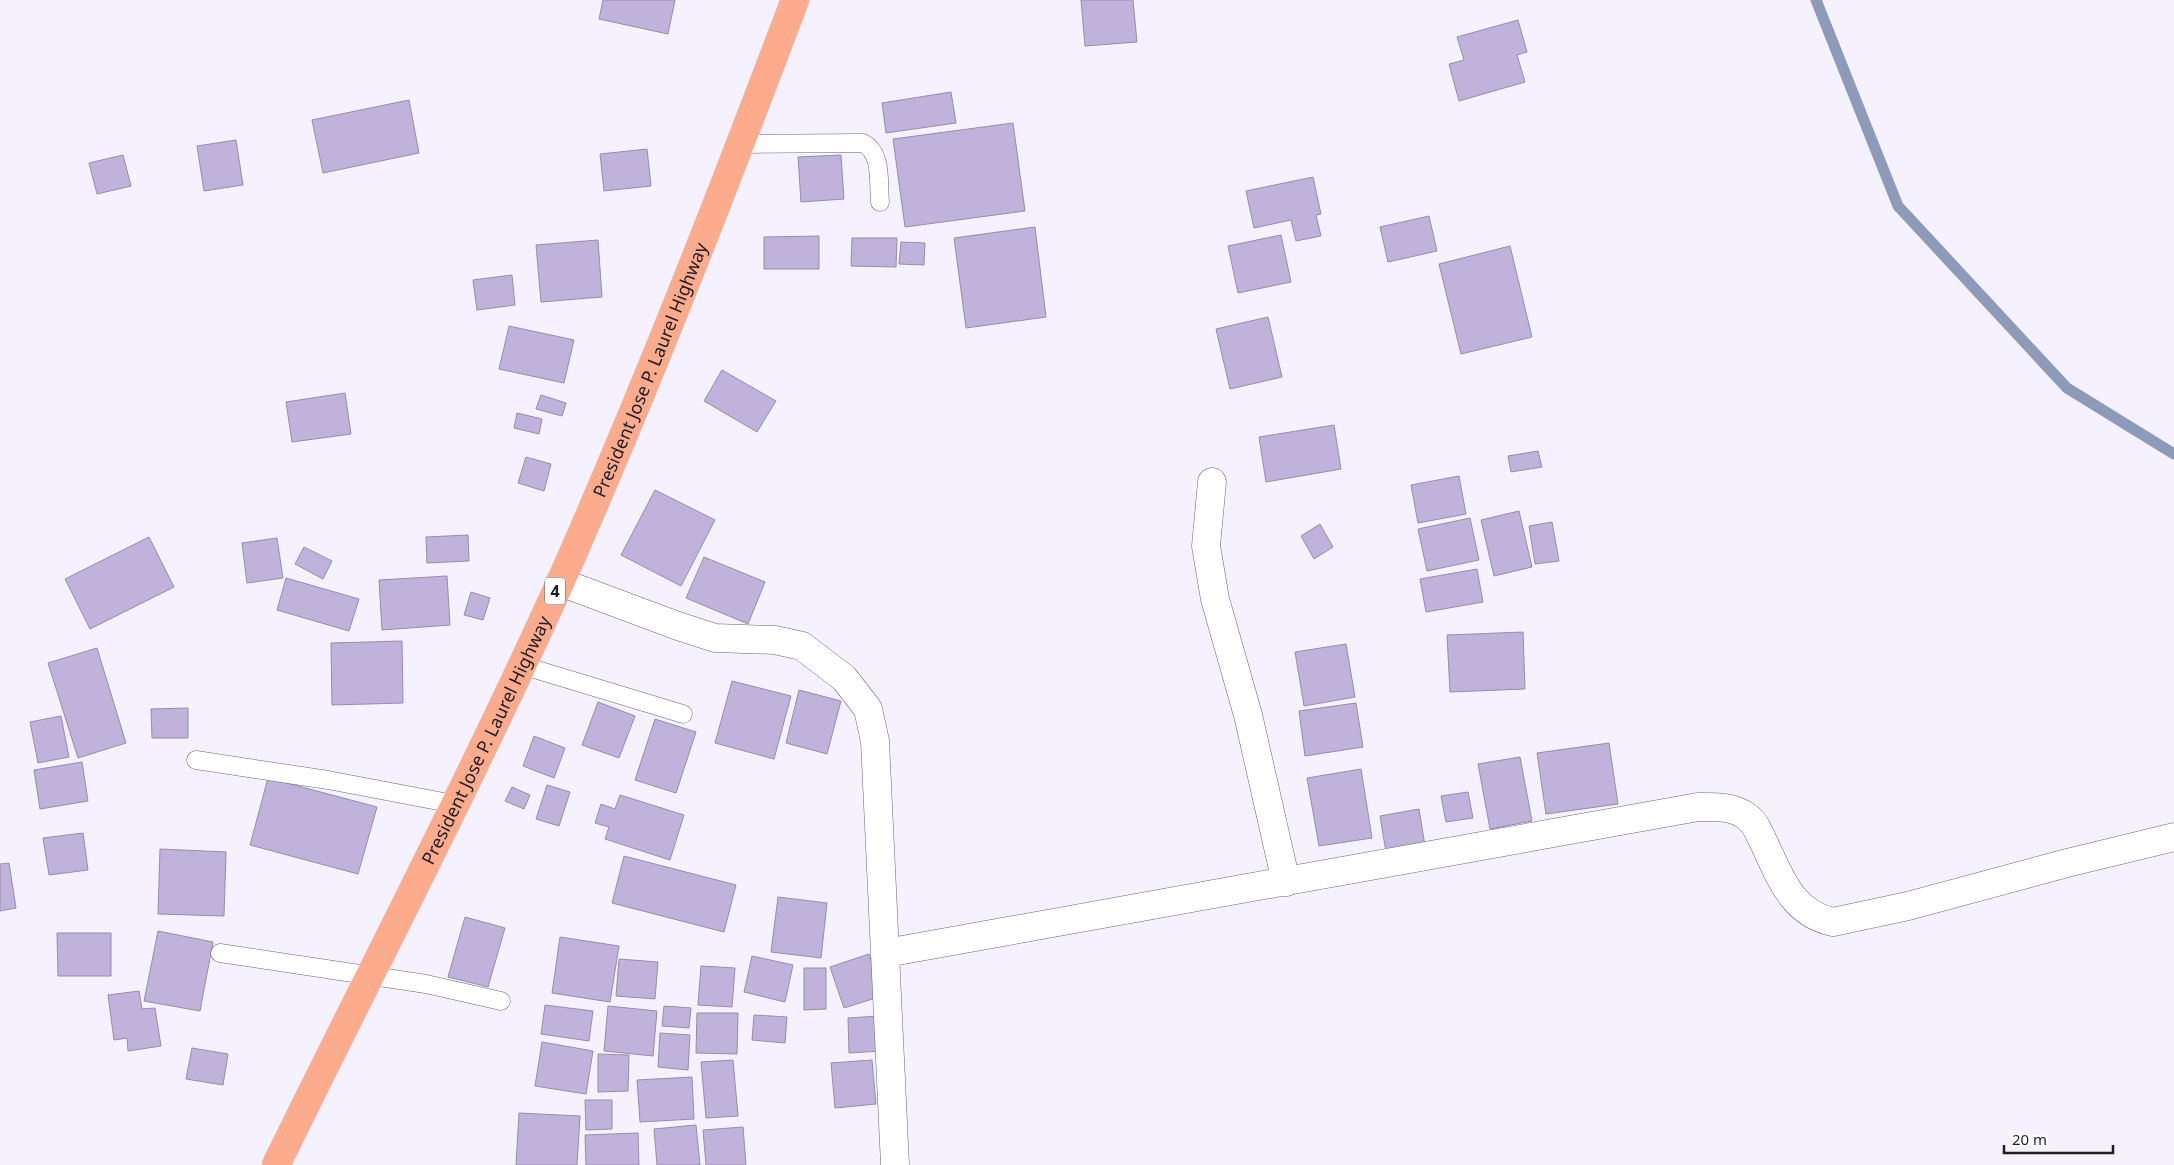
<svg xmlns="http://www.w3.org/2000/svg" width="2174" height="1165" font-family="'Noto Sans',sans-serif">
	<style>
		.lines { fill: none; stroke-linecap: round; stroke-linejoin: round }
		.stream { stroke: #8d9bb8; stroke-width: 11 }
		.building { fill: #bfb3db; stroke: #968daa }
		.service-casing { stroke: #6c637e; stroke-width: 19 }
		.minor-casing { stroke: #6c637e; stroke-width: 29 }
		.trunk-casing { stroke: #d2d2d4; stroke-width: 29 }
		.service { stroke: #fff; stroke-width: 18 }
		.minor { stroke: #fff; stroke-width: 28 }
		.trunk { stroke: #fcac8c; stroke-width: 28 }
		.labels { text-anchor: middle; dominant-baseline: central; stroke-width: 4; stroke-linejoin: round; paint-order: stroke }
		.shield { fill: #fff; stroke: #626068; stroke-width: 1 }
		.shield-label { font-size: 16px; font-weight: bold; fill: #1f1c27 }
		.street-label { font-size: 18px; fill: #1f1c27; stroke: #fff }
	</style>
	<rect width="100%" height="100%" fill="#f5f1fe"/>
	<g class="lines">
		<polyline class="stream" points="1816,0 1898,206 2067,388 2174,454"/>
	</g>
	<g class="building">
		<polygon points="603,0 675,0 668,34 599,19"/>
		<polygon points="1081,0 1133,0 1137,42 1085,46"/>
		<polygon points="1518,20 1527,52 1517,55 1525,82 1459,101 1449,64 1464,60 1457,37"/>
		<polygon points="951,92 956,123 886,133 882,103"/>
		<polygon points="409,100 419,153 323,173 312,120"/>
		<polygon points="1013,123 1025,211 905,227 893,139"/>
		<polygon points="236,140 243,185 204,191 197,146"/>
		<polygon points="647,149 651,186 604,191 600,154"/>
		<polygon points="123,155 131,186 97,194 89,163"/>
		<polygon points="841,155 844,199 801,202 798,157"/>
		<polygon points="1313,177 1321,214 1316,215 1321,236 1296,241 1291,220 1254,228 1246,191"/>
		<polygon points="1429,216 1437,251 1388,262 1380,227"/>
		<polygon points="1035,227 1046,317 966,328 954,238"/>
		<polygon points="1281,235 1291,282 1238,293 1228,246"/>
		<polygon points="819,236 819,269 764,269 764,237"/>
		<polygon points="852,238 897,238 896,267 851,266"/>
		<polygon points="598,240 602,297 541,302 536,245"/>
		<polygon points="901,242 925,243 924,265 899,264"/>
		<polygon points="1510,246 1532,337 1461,354 1439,264"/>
		<polygon points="512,275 515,305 477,310 473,280"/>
		<polygon points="1268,317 1282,377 1230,389 1216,329"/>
		<polygon points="509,326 574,340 564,383 499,369"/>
		<polygon points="722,370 776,401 757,432 704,401"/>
		<polygon points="345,393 351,434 292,442 286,402"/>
		<polygon points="541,395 566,403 562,416 536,409"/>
		<polygon points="517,413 542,419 539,434 514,428"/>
		<polygon points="1334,425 1341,469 1266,482 1259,437"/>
		<polygon points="1538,451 1542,467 1511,472 1508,456"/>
		<polygon points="526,457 551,464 544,491 518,483"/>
		<polygon points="1459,476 1466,514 1418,523 1411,485"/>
		<polygon points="655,490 715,520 681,586 621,555"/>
		<polygon points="1519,511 1532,567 1494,576 1481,520"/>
		<polygon points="1470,518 1479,560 1427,571 1418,529"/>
		<polygon points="1552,522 1559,561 1535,564 1529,526"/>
		<polygon points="1320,524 1333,547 1314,559 1301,536"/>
		<polygon points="468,535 469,561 427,563 426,537"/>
		<polygon points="149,537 174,587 90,629 65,579"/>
		<polygon points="277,538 283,578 247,583 242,543"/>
		<polygon points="304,547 332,561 323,579 295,564"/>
		<polygon points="704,557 765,582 748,624 686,598"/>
		<polygon points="1477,569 1483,602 1426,612 1420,579"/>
		<polygon points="447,576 450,625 382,630 379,580"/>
		<polygon points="286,578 359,599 349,631 277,610"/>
		<polygon points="471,592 490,598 483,620 464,615"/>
		<polygon points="1523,632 1525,689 1450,692 1447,635"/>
		<polygon points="402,641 403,703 332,705 331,643"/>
		<polygon points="1346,644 1355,697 1304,706 1295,652"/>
		<polygon points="97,648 126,743 78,758 48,663"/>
		<polygon points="732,681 791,696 774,759 715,743"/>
		<polygon points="799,690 841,701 827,754 786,743"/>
		<polygon points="598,702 635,716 619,758 582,745"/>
		<polygon points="1356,703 1363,747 1305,756 1299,711"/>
		<polygon points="188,708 188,738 152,738 151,709"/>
		<polygon points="61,716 69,757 38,763 30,722"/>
		<polygon points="655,719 696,732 676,793 635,780"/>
		<polygon points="534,736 565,748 554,778 523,766"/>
		<polygon points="1609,743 1618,804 1546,814 1537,753"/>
		<polygon points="1520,757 1532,821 1490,829 1478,764"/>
		<polygon points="82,762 88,801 40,809 34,770"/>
		<polygon points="1361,769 1372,838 1319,846 1307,778"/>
		<polygon points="268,778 377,807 358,874 250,845"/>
		<polygon points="547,785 570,792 559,826 536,819"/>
		<polygon points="512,787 530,795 524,809 505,801"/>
		<polygon points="1468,792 1473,818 1446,822 1441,796"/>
		<polygon points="620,795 684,815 670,860 605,839 609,827 595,823 601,804 615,809"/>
		<polygon points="1419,809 1426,852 1387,858 1380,816"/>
		<polygon points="83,833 88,870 49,875 43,838"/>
		<polygon points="160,849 226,852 224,916 158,914"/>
		<polygon points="624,856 736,885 724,932 612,903"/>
		<polygon points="9,863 16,908 0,911 0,864"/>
		<polygon points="778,897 827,903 821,958 771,952"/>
		<polygon points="465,917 505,928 488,987 448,977"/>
		<polygon points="158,931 213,942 200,1011 144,1001"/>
		<polygon points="57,933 111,933 111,976 58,976"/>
		<polygon points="560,937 619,946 610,1002 552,993"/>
		<polygon points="869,954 882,996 844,1008 830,967"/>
		<polygon points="752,956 793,965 785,1002 744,992"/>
		<polygon points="619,959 658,962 655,999 616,996"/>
		<polygon points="701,966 735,968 732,1007 698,1005"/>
		<polygon points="804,968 826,968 826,1009 804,1010"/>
		<polygon points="139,991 142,1009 155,1008 161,1046 128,1051 127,1038 114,1040 108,995"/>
		<polygon points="545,1005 593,1011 589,1041 541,1034"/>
		<polygon points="608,1006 657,1011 653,1056 604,1051"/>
		<polygon points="664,1006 691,1008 689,1028 662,1026"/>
		<polygon points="697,1013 738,1013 737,1054 696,1053"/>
		<polygon points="754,1015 787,1017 785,1043 752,1040"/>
		<polygon points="879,1016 881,1051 849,1053 848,1018"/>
		<polygon points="660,1033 690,1035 688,1070 658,1067"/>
		<polygon points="542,1042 593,1051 586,1094 535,1086"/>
		<polygon points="192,1048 228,1054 223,1085 186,1079"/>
		<polygon points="598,1054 629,1055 628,1091 598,1092"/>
		<polygon points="733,1060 738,1116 706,1118 701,1062"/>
		<polygon points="872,1060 876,1104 835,1108 831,1063"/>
		<polygon points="692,1077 694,1119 640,1122 637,1080"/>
		<polygon points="585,1100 612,1100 612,1129 586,1130"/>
		<polygon points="519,1113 580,1116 577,1165 516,1165"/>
		<polygon points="696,1125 700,1165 657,1165 654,1129"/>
		<polygon points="743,1127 746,1165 706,1165 703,1130"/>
		<polygon points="638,1133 639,1165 586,1165 585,1135"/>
	</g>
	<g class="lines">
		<defs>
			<g id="service">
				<path d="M741 144 863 143C883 153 878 183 880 202"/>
				<polyline points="521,665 683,714"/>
				<polyline points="196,760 328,780 454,804"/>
				<polyline points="220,953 426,984 501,1001"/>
			</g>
			<g id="minor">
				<polyline points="1212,482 1206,546 1215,599 1248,715 1286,882"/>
				<polyline points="560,582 678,626 715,638 775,640 802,646 844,678 868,709 875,741 895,1165"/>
				<path d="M886 953 1698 807C1715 807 1732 806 1746 816 1755 822 1759 832 1763 841 1780 876 1791 913 1833 922L1908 906 2067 863 2174 837"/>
			</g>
			<g id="trunk">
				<path id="s1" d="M276 1165C371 971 471 780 560 583 645 391 721 196 795 0"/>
			</g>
		</defs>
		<use href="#service" class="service-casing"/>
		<use href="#minor" class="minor-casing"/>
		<use href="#trunk" class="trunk-casing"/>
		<use href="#service" class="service"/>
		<use href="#minor" class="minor"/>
		<use href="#trunk" class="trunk"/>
	</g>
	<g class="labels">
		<rect class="shield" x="545" y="577.5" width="20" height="27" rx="4"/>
		<g class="shield-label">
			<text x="555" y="591">4</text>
		</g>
		<g class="street-label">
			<text stroke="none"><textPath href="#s1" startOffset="879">President Jose P. Laurel Highway</textPath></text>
			<text stroke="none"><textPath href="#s1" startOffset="474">President Jose P. Laurel Highway</textPath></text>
		</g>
	</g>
	<path d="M2004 1145v8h109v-8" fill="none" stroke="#1f1c27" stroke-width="2.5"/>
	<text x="2012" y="1145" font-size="15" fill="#1f1c27" stroke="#ffffff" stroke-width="4" paint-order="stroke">20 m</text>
</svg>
